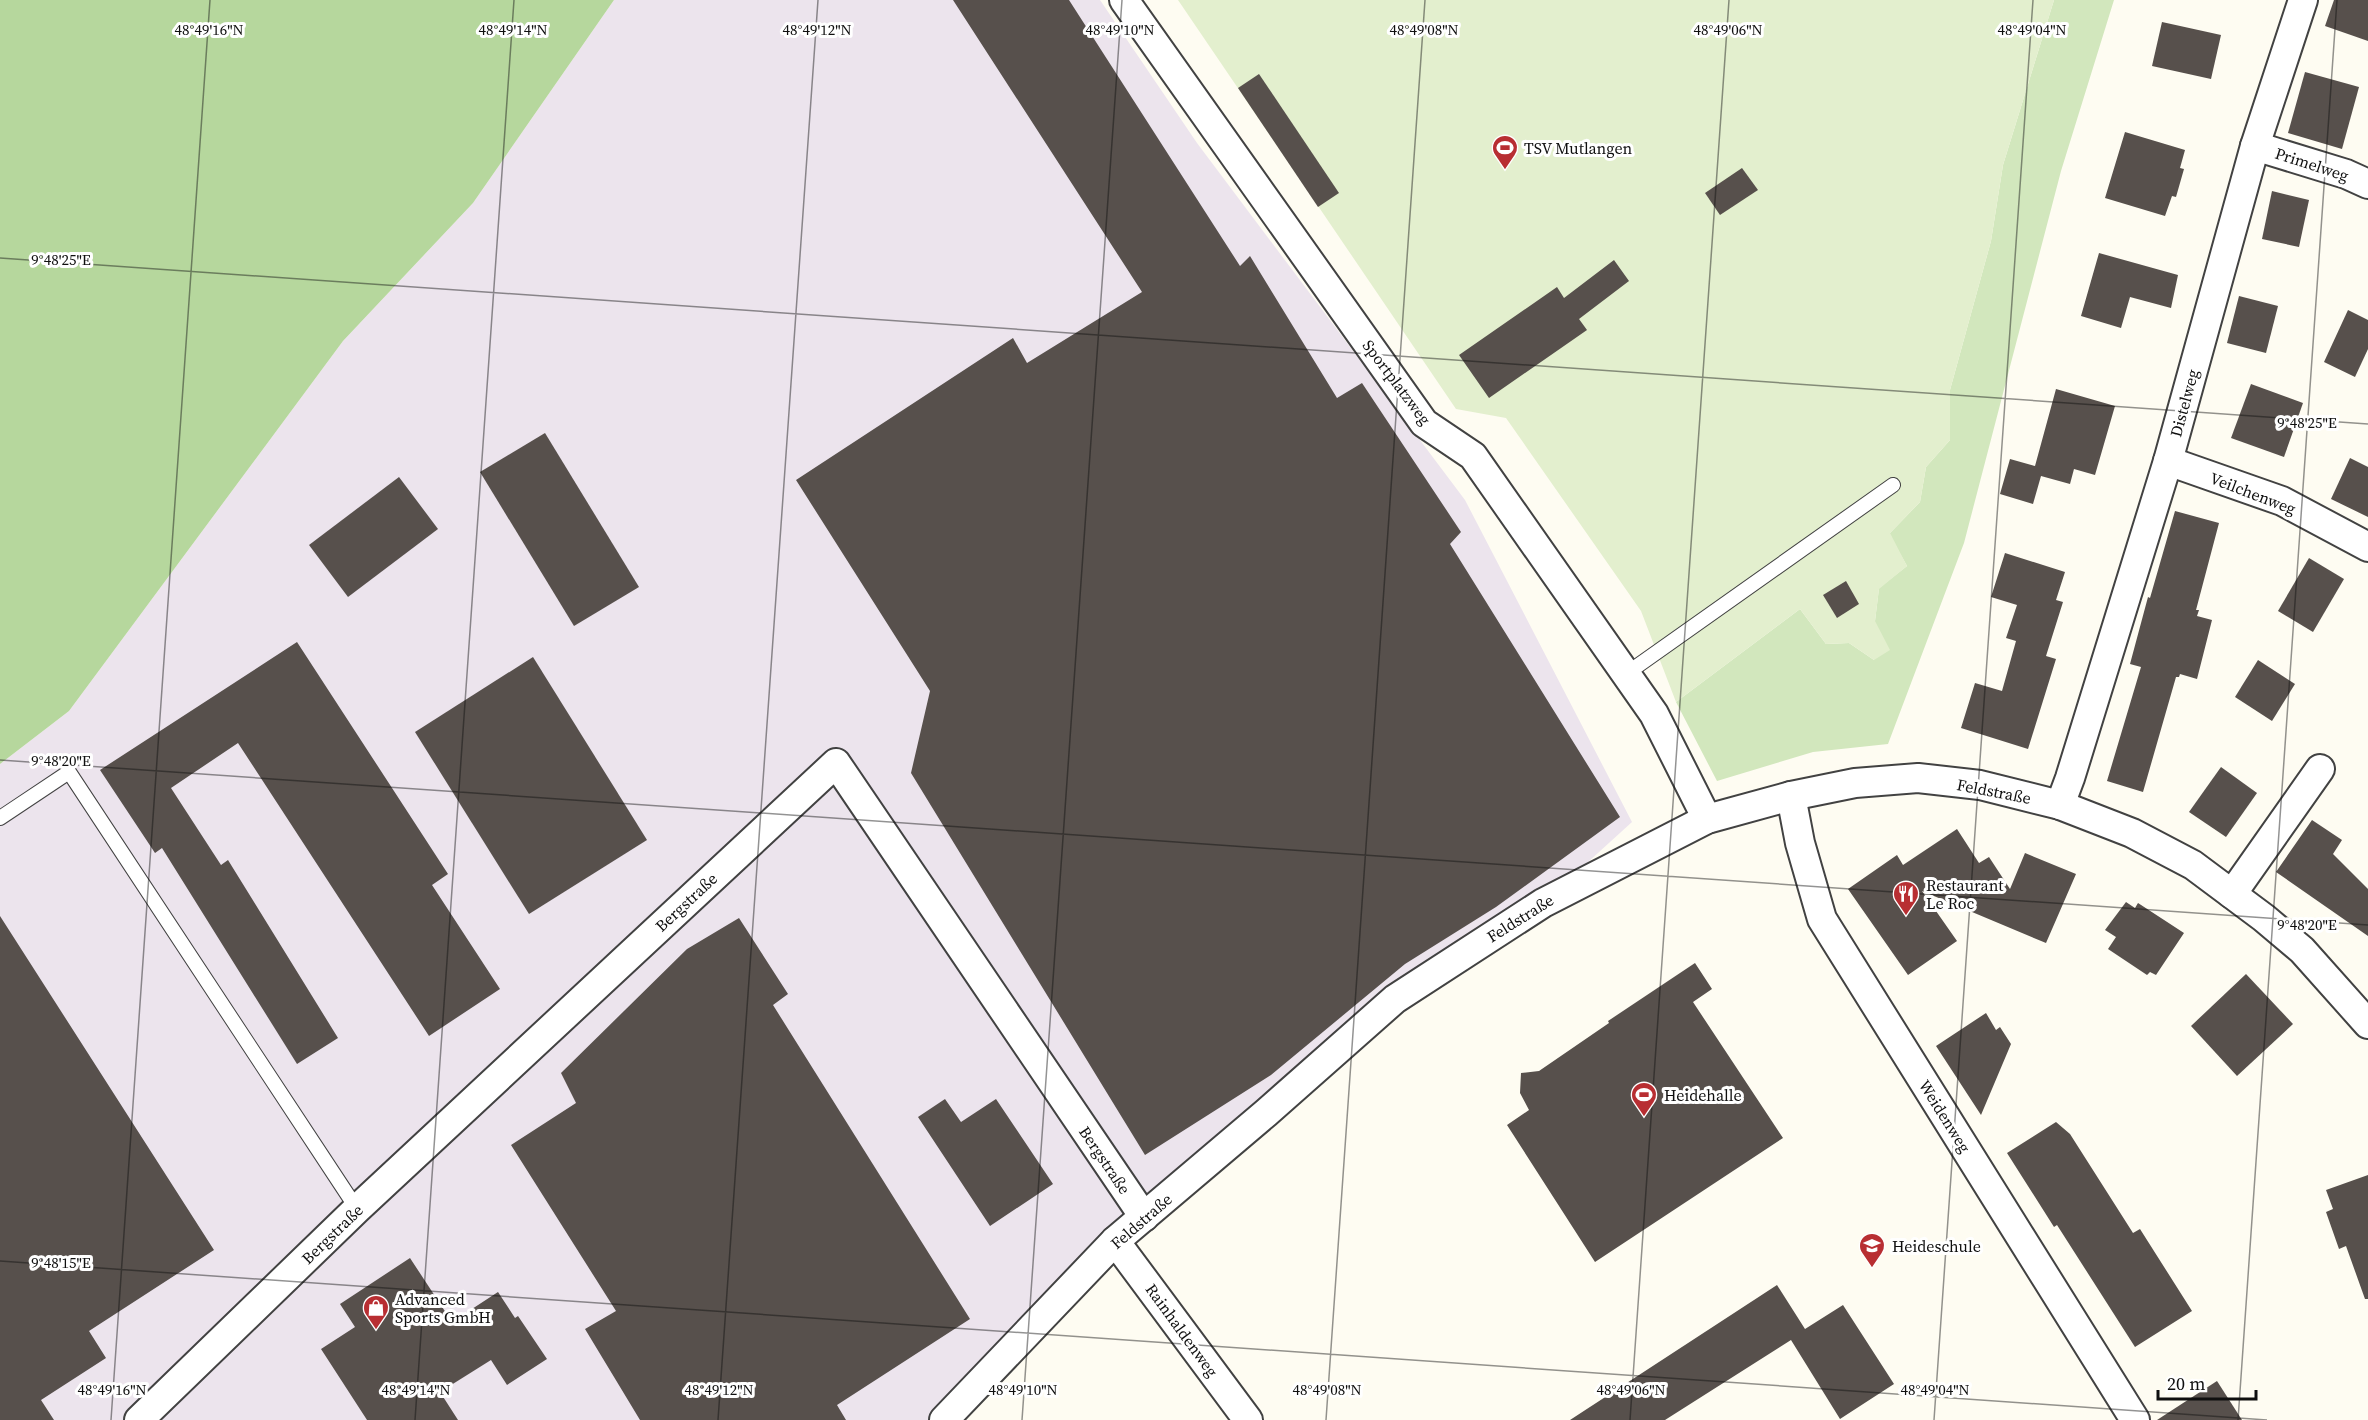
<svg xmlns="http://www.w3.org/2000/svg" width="2368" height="1420" font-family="'Source Serif 4',serif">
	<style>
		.industrial { fill: #ece4ed }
		.green { fill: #d2e7bd }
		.forest { fill: #b6d79d }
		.pitch { fill: #e3efce }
		.building { fill: #57504c }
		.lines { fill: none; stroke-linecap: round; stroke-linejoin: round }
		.lane-casing { stroke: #424242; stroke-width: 16 }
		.street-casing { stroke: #424242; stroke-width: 32 }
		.lane { stroke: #fff; stroke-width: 14 }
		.street { stroke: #fff; stroke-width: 28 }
		.ticks { fill: none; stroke: #0f0f0f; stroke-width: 1.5; stroke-opacity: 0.45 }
		.labels { text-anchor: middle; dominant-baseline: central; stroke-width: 6; stroke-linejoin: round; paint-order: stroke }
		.poi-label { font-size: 16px; fill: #0f0f0f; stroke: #fff; text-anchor: start }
		.street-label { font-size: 16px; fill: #0f0f0f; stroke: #fff }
		.ticks-label { font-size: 15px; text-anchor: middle; fill: #0f0f0f; stroke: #fff; stroke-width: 6; stroke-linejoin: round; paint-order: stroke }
	</style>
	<rect width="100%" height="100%" fill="#fefcf2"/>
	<polygon class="industrial" points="614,0 1100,0 1197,143 1465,500 1632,822 1543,903 1395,999 944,1420 0,1420 0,764 69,711 343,341 473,203"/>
	<polygon class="green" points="2054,0 2114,0 2061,171 1964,543 1888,744 1813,752 1717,781 1676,702 1800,609 1826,644 1849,643 1874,660 1875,621 1879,588 1907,566 1889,534 1920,502 1926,467 1950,440 1950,390 1991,241 2003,165"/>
	<polygon class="forest" points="0,0 614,0 473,203 343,341 69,711 0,764"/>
	<polygon class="pitch" points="1178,0 2054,0 2003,165 1991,241 1950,390 1950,440 1926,467 1920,502 1890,533 1907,566 1879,589 1875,621 1890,650 1874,660 1849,643 1826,644 1800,609 1676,702 1641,611 1506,418 1456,409"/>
	<g class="building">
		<polygon points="953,0 1069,0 1240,266 1250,256 1337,398 1362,383 1461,532 1450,544 1620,817 1496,907 1405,964 1271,1075 1145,1155 911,773 930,691 796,480 1013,338 1027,363 1142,292"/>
		<polygon points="2334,0 2368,0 2368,41 2325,26"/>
		<polygon points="2162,22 2221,35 2211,79 2152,66"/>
		<polygon points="2305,72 2359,87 2342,149 2288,133"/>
		<polygon points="1259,74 1339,193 1318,207 1238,88"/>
		<polygon points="2125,132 2185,150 2180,168 2184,169 2176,197 2172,196 2165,216 2105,198"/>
		<polygon points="1742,168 1758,190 1720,215 1705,193"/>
		<polygon points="2272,191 2309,200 2299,247 2262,239"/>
		<polygon points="2099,253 2178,275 2171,308 2130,297 2121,328 2081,316"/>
		<polygon points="1614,260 1629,281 1579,319 1587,330 1489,398 1459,355 1557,287 1564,298"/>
		<polygon points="2239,296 2278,306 2266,353 2227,343"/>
		<polygon points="2348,310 2368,320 2368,349 2355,377 2324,362"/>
		<polygon points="2251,384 2303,403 2284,457 2231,438"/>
		<polygon points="2056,389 2115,406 2095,475 2074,469 2070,484 2041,476 2033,504 2000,494 2010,459 2035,466"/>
		<polygon points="545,433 639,587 574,626 480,472"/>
		<polygon points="2350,458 2368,467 2368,517 2331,499"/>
		<polygon points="399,477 438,529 348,597 309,545"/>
		<polygon points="2175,511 2219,523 2196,610 2199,610 2197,616 2212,620 2197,679 2180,674 2179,677 2176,677 2143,792 2107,781 2141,667 2130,664 2148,597 2150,598"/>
		<polygon points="2005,553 2065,572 2056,600 2063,602 2046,656 2056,659 2028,749 1961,728 1975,683 2002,691 2016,641 2006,638 2017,605 1991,597"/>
		<polygon points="2309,558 2344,579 2313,632 2278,611"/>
		<polygon points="1846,581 1859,604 1837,618 1823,595"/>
		<polygon points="297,642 448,874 432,885 500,989 429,1036 238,743 171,788 221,865 228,860 338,1038 297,1064 162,848 155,853 100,770"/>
		<polygon points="533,657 647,840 529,914 415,732"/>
		<polygon points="2258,660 2295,684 2272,721 2235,697"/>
		<polygon points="2221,767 2257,793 2226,837 2189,812"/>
		<polygon points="2312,820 2342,840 2333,854 2368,889 2368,936 2276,872"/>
		<polygon points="1957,829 1979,863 1989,857 2010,889 2025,853 2076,874 2046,943 1922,891 1957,941 1908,975 1848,889 1897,855 1903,865"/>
		<polygon points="2126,902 2135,908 2138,903 2184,933 2156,975 2150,972 2147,975 2108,949 2116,937 2105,930"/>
		<polygon points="0,916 214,1250 89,1331 106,1358 41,1400 54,1420 0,1420"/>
		<polygon points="739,918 788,994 773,1005 970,1319 837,1405 846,1420 640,1420 585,1329 616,1311 511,1145 576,1103 561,1073 687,949"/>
		<polygon points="1695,963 1712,989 1693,1002 1783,1138 1595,1262 1507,1125 1529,1110 1520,1093 1521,1073 1539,1071 1609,1023 1608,1021"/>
		<polygon points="2246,974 2293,1024 2237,1076 2191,1026"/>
		<polygon points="1986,1013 1996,1030 2000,1027 2011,1044 1981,1115 1936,1046"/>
		<polygon points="945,1099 961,1122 996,1099 1053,1184 990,1226 918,1117"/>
		<polygon points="2056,1122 2070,1134 2133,1233 2140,1229 2192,1311 2135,1347 2057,1225 2054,1227 2007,1153"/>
		<polygon points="2368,1175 2368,1299 2365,1299 2346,1246 2339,1249 2326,1212 2333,1209 2326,1190"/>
		<polygon points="410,1258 452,1322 498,1292 515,1318 518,1316 547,1359 507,1385 491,1360 440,1392 458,1420 367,1420 321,1349 355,1327 340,1304"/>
		<polygon points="1777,1285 1805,1329 1843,1305 1894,1384 1840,1419 1791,1340 1665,1420 1570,1420"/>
		<polygon points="2217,1381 2242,1420 2157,1420"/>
	</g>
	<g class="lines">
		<defs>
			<g id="lane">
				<polyline points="1626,674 1893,485"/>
				<polyline points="0,818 69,772 357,1209"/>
			</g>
			<g id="street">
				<polyline points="1124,0 1424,423 1473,456 1654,714 1707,819"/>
				<polyline points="2255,146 2346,174 2368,184"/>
				<polyline points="2168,461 2282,501 2368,547"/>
				<polyline points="1791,796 1800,843 1822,919 2135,1420"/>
				<polyline points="2060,805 2070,778 2168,461 2255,146 2303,0"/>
				<polyline points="2232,894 2320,769"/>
				<polyline points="1115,1241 1248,1420"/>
				<polyline points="139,1420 357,1209 836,763 1144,1217"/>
				<polyline points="944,1420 1115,1241 1266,1113 1395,999 1543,903 1707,819 1791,796 1855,783 1918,778 1980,785 2060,805 2132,833 2193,865 2264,918 2302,950 2368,1024"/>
			</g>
		</defs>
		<use href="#lane" class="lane-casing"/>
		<use href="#street" class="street-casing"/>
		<use href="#lane" class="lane"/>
		<use href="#street" class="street"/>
	</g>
	<path class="ticks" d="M0 258 2368 424M0 760 2368 925M0 1261 2267 1420M111 1420 210 0M415 1420 514 0M718 1420 818 0M1022 1420 1122 0M1326 1420 1425 0M1630 1420 1729 0M1934 1420 2033 0M2238 1420 2337 0"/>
	<defs>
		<symbol id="stadium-pin" viewBox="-11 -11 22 30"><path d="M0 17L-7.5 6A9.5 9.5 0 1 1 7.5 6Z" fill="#b82e32" stroke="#fff"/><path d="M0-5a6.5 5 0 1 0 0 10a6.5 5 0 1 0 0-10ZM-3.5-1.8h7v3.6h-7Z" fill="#fff"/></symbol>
		<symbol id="restaurant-pin" viewBox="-11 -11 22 30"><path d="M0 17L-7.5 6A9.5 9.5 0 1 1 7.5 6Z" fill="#b82e32" stroke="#fff"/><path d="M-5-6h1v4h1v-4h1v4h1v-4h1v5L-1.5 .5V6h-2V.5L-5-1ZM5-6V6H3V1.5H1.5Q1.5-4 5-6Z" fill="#fff"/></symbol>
		<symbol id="school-pin" viewBox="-11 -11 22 30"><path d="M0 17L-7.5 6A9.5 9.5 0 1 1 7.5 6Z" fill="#b82e32" stroke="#fff"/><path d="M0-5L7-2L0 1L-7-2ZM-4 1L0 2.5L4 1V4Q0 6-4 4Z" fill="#fff"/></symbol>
		<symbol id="shop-pin" viewBox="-11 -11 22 30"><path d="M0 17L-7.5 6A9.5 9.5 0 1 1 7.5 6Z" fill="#b82e32" stroke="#fff"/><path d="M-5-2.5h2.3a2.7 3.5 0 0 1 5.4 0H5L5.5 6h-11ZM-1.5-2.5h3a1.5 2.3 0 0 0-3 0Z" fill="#fff"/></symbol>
	</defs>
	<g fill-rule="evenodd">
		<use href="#stadium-pin" x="1490" y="133" width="30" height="40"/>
		<use href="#restaurant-pin" x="1891" y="879" width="30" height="40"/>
		<use href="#stadium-pin" x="1629" y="1080" width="30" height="40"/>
		<use href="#school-pin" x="1857" y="1231" width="30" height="40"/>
		<use href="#shop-pin" x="361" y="1293" width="30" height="40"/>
	</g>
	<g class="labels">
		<g class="poi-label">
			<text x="1524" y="148">TSV Mutlangen</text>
			<text x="1926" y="885">Restaurant<tspan x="1926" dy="18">Le Roc</tspan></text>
			<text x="1664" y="1095">Heidehalle</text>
			<text x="1892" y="1246">Heideschule</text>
			<text x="395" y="1299">Advanced<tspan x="395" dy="18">Sports GmbH</tspan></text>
		</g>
		<g class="street-label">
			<text transform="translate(2312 164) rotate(18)">Primelweg</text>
			<text transform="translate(1397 382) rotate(53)">Sportplatzweg</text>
			<text transform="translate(2184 403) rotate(-75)">Distelweg</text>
			<text transform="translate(2253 493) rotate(21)">Veilchenweg</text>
			<text transform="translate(1994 791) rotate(11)">Feldstraße</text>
			<text transform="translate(686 902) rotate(-43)">Bergstraße</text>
			<text transform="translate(1520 918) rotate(-32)">Feldstraße</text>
			<text transform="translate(1945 1116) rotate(58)">Weidenweg</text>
			<text transform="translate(1105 1160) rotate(56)">Bergstraße</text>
			<text transform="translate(1141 1221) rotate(-41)">Feldstraße</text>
			<text transform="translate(332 1234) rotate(-44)">Bergstraße</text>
			<text transform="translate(1182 1330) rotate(54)">Rainhaldenweg</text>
		</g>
	</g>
	<g class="ticks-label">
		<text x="209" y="35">48°49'16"N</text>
		<text x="513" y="35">48°49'14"N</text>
		<text x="817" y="35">48°49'12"N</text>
		<text x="1120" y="35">48°49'10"N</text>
		<text x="1424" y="35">48°49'08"N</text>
		<text x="1728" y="35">48°49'06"N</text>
		<text x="2032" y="35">48°49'04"N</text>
		<text x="61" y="265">9°48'25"E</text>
		<text x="2307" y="428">9°48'25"E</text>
		<text x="61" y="766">9°48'20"E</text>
		<text x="2307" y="930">9°48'20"E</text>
		<text x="61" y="1268">9°48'15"E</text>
		<text x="112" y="1395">48°49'16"N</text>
		<text x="416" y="1395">48°49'14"N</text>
		<text x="719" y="1395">48°49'12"N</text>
		<text x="1023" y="1395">48°49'10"N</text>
		<text x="1327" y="1395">48°49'08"N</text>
		<text x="1631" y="1395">48°49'06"N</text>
		<text x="1935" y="1395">48°49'04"N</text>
	</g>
	<path d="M2158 1390v9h98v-9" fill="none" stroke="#0f0f0f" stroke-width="3"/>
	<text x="2167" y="1390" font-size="18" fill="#0f0f0f" stroke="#ffffff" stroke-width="4.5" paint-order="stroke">20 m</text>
</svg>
